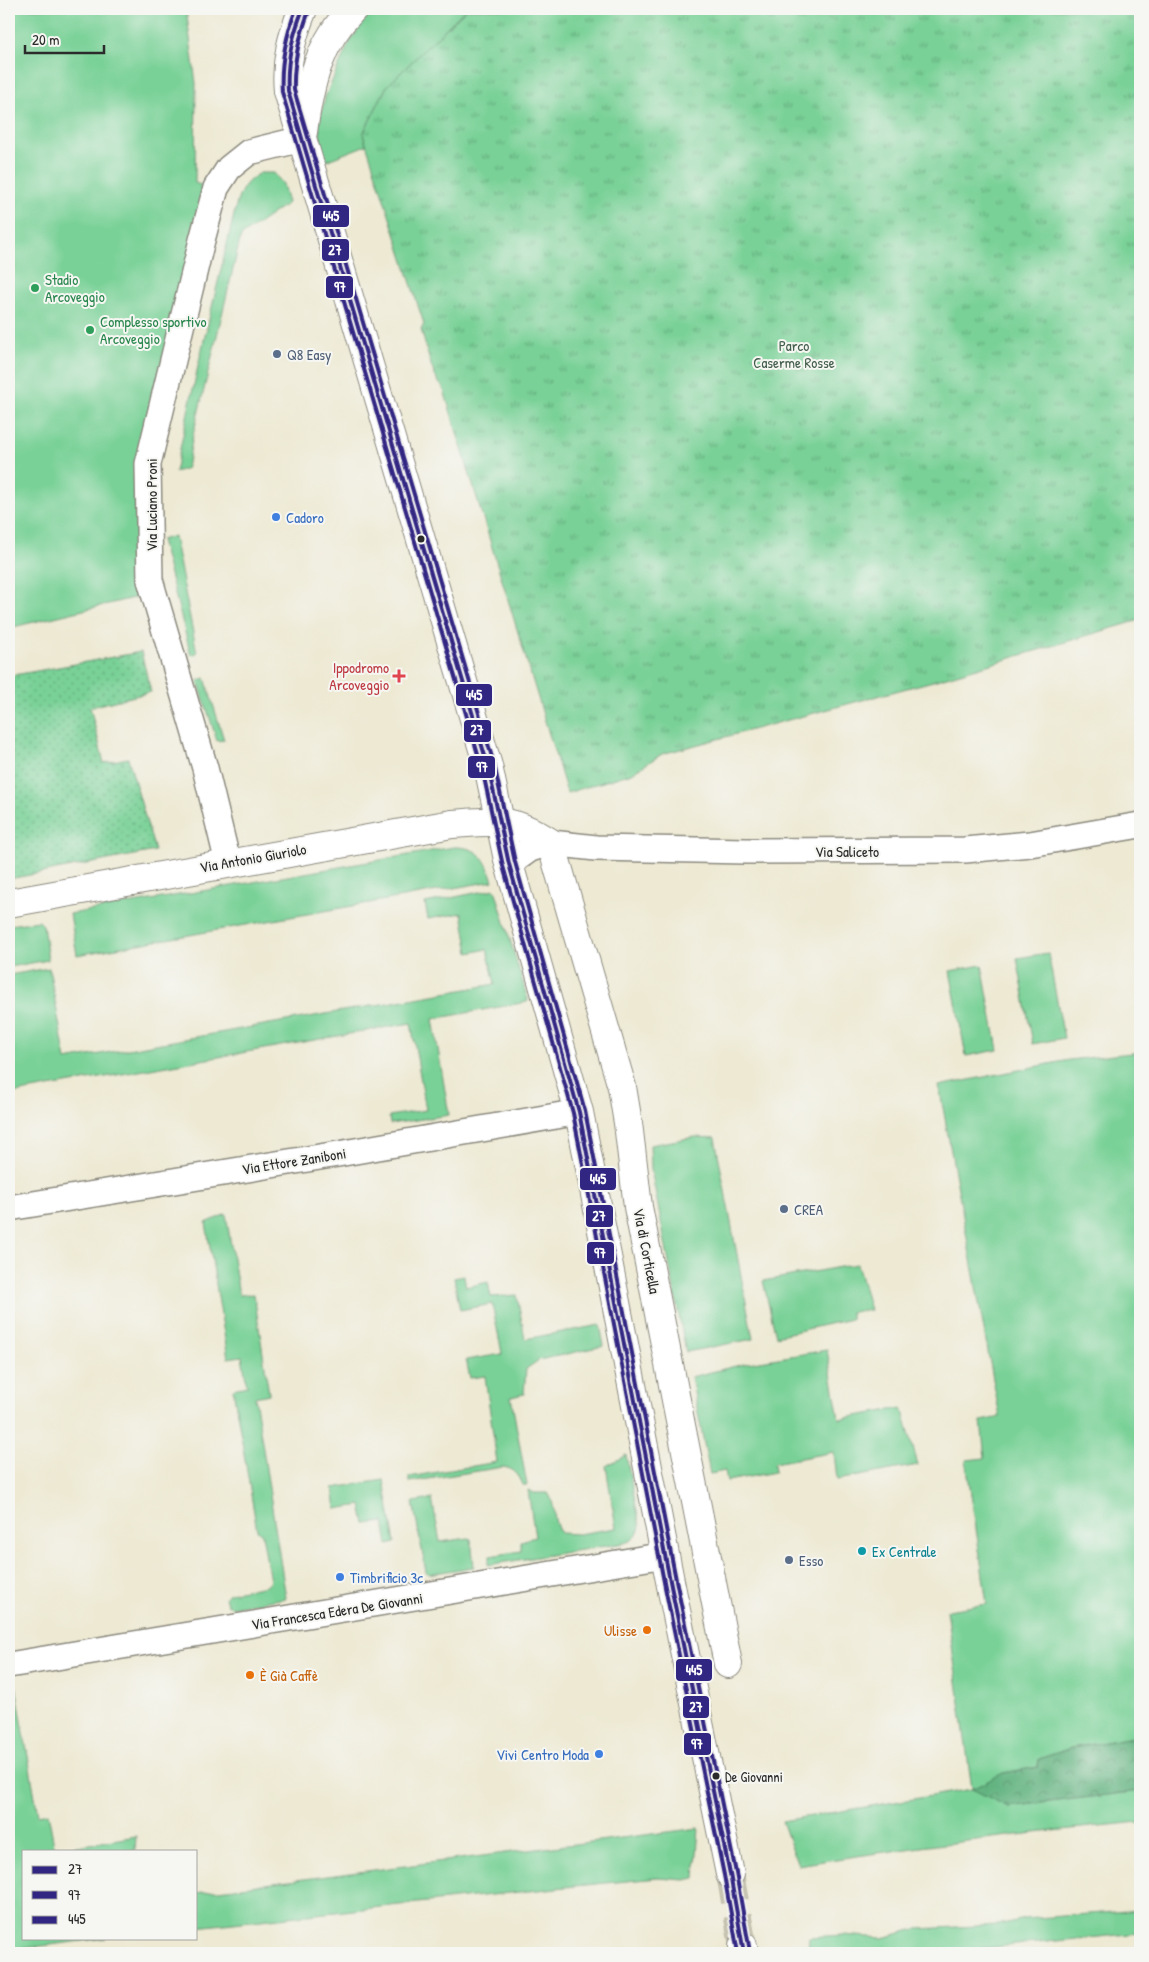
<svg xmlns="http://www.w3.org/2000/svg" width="1149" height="1962" font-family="'Patrick Hand',sans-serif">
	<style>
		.grass { fill: #79d197; stroke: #527e61 }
		.forest { fill: url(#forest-crowns); stroke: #466f56 }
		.park { fill: url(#park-tufts); stroke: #527e61 }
		.garden { fill: url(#garden-dots); stroke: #527e61 }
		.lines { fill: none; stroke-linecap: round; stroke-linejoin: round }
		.secondary-tunnel { stroke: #c6c3b1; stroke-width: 28; stroke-dasharray: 28 14; stroke-linecap: butt }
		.street-casing { stroke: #8c8a7f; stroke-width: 28 }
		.secondary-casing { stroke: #8c8a7f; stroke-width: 30 }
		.street { stroke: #fff; stroke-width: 25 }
		.secondary { stroke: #fff; stroke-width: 28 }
		.bus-1-casing { stroke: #f6f6f2; stroke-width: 8 }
		.bus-2-casing { stroke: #f6f6f2; stroke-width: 8 }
		.bus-3-casing { stroke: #f6f6f2; stroke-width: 8 }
		.bus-1 { stroke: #312783; stroke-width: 4 }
		.bus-2 { stroke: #312783; stroke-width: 4 }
		.bus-3 { stroke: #312783; stroke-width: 4 }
		.leisure-dot { fill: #2e9e5b; stroke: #f6f6f2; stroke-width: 2 }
		.service-dot { fill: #5c6f8a; stroke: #f6f6f2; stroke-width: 2 }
		.shop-dot { fill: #3f7fe0; stroke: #f6f6f2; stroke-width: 2 }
		.bus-dot { fill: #2b2b2b; stroke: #f6f6f2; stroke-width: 2 }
		.health-dot { fill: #e0444e; stroke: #f6f6f2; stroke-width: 2 }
		.culture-dot { fill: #0f9aa8; stroke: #f6f6f2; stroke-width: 2 }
		.food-dot { fill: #e8710a; stroke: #f6f6f2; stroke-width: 2 }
		.labels { text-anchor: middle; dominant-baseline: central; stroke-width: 4; stroke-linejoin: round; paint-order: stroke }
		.bus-label { font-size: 14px; fill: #2b2b2b; stroke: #f6f6f2; text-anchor: start }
		.leisure-label { font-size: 15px; fill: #27864d; stroke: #f6f6f2; text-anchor: start }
		.park-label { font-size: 15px; fill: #425d4b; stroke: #f6f6f2 }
		.service-label { font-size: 15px; fill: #4e5e75; stroke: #f6f6f2; text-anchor: start }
		.street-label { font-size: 15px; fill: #2b2b2b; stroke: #f6f6f2 }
		.shop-label { font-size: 15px; fill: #366cbe; stroke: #f6f6f2; text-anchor: start }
		.health-label { font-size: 15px; fill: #be3a42; stroke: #f6f6f2; text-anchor: end }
		.culture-label { font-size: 15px; fill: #0d838f; stroke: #f6f6f2; text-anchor: start }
		.food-label { font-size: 15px; fill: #c56008; stroke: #f6f6f2; text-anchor: end }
		.line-badge { stroke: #f6f6f2; stroke-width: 2 }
		.badge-label { font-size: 14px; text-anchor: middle; font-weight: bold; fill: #fff }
	</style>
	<defs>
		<pattern id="forest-crowns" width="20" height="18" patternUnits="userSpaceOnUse" patternTransform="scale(1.25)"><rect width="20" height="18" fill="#62b380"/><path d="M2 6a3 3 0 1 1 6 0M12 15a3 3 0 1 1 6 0" fill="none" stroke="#519269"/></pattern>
		<pattern id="park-tufts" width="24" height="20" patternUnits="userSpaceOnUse" patternTransform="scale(1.25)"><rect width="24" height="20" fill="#79d197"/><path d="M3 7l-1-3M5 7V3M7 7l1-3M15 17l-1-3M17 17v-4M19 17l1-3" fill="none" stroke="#63aa7b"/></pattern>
		<pattern id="garden-dots" width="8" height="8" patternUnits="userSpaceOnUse" patternTransform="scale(1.25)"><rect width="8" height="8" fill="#79d197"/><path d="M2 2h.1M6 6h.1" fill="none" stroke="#63aa7b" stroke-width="1.8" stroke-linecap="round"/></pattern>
	</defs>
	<rect width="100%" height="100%" fill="#f6f6f2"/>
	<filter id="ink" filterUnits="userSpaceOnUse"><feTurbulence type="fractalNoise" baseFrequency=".02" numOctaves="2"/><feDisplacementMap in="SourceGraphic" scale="10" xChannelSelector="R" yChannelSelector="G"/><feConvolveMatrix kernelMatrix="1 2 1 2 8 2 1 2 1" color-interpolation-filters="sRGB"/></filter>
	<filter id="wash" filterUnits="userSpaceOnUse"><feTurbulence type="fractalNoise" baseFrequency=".0096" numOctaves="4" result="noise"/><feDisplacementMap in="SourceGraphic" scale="20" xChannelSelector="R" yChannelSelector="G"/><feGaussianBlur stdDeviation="1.12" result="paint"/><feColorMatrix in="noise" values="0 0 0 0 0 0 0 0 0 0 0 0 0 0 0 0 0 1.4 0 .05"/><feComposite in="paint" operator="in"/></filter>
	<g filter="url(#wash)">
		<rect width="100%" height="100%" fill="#ede9d3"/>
		<g class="grass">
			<polygon points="9,9 186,9 196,83 195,183 207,187 135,473 137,597 9,628"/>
			<polygon points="379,9 466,9 387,86 363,134 366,145 323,162 319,124 325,97 348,45 366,17"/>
			<path d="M260 173H274L283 184 288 203 241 236 193 435 187 468 175 472 200 357 237 202C242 187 247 181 260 173Z"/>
			<polygon points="174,536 197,653 191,655 161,540"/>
			<polygon points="205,678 224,740 217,741 198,681"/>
			<path d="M454 847C480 847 486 859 493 881L77 955 70 914Z"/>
			<polygon points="495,889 528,1000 527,1002 433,1019 449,1115 390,1124 389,1116 426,1110 411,1023 9,1094 9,975 49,968 66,1060 495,984 487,949 469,953 462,913 428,919 425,903"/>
			<polygon points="39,921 43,925 48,960 9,967 9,925"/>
			<polygon points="1048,953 1064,1038 1033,1044 1017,958"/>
			<polygon points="982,965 998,1050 966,1056 950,971"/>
			<path d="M1140 1052V1736L1071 1748 1039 1759 1038 1767 1003 1773 1008 1807 1140 1791V1822C1026 1833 911 1847 798 1865L782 1821 972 1789 947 1610 987 1604 966 1460 985 1458 981 1421 1000 1417 939 1086 1069 1060Z"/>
			<polygon points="695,1137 715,1138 753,1339 686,1352 651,1169 650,1145"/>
			<polygon points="226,1214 239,1295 254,1294 269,1394 255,1397 286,1598 232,1607 227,1605 225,1597 229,1593 266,1586 270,1581 262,1534 257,1530 233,1389 247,1386 242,1356 228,1358 206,1223"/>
			<polygon points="857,1264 870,1310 851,1312 851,1319 776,1336 763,1281"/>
			<path d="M464 1276 466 1287 488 1282 491 1297 517 1295 525 1339 600 1325 604 1346 539 1360 526 1369 524 1394 511 1397 527 1485H523C518 1474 515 1469 503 1467L409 1482V1477L497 1462 485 1376 470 1378 466 1360 502 1354 501 1348 492 1304 460 1310 454 1278Z"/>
			<polygon points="827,1350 839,1419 902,1408 918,1465 837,1480 834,1452 774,1463 775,1472 727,1481 725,1471 710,1474 691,1377 748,1363"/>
			<path d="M626 1455 640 1527C637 1537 634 1540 624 1543L488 1565 490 1556 521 1551V1541L535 1537 528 1490 534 1493H548C557 1505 551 1522 561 1533L578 1534 616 1528 606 1466Z"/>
			<polygon points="384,1480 395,1543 388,1545 384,1522 365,1524 361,1505 336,1509 333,1488"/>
			<polygon points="432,1499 440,1542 469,1538 471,1539 474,1567 428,1574 426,1572 413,1502"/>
			<polygon points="16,1686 38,1815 48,1813 55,1850 136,1836 135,1851 24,1851 24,1938 106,1938 9,1950 9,1688"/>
			<polygon points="699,1828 695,1878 685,1880 658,1878 575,1886 196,1927 196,1893"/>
			<polygon points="1140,1910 1140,1933 974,1949 951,1953 808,1953 809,1937 843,1935 882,1938 916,1929 998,1925 1024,1919"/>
		</g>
		<polygon class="forest" points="1140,1736 1140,1791 1008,1807 972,1789 1003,1773 1038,1767 1039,1759 1071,1748"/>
		<path class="park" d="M466 9H1140V620L933 681 662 754 632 773 567 793 443 387C432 379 426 344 421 330L424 324 363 134 387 86Z"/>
		<polygon class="garden" points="141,652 151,692 90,707 104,763 128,758 155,851 9,879 9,676"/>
	</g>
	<g filter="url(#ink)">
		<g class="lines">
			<polyline class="secondary-tunnel" points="730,1874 743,1946"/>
			<defs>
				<g id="street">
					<polyline points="228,863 205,768 150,580 148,464 202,240 216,188 229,168 249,152 302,139"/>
					<polyline points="509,864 530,849 551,843 596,848 746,851 965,850 1030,844 1140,825"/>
					<polyline points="9,1208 338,1154 579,1112"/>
					<polyline points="9,1665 665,1555"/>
				</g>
				<g id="secondary">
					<path d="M303 9C292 36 285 61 288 91L488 766 509 864 579 1112 671 1586 730 1874"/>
					<path d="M303 132C309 86 319 42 353 9"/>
					<path d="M9 903 452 824C496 821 512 817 551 843L622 1087 628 1123 638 1207 728 1664"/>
					<polyline points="743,1946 744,1953"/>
				</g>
			</defs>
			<use href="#street" class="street-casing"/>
			<use href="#secondary" class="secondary-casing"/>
			<use href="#street" class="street"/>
			<use href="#secondary" class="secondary"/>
			<defs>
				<path id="bus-1" d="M303 9C292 36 286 62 288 91L488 766 509 864 579 1112 671 1586 730 1874 744 1953"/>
				<path id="bus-2" d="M296 9C286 36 280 63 282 92L482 768 503 866 573 1113 665 1587 724 1875 738 1953"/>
				<path id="bus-3" d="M309 11C299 37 293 62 294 90L494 764 515 862 585 1111 677 1585 736 1873 750 1952"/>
			</defs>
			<use href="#bus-1" class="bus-1-casing"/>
			<use href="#bus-2" class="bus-2-casing"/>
			<use href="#bus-3" class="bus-3-casing"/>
			<use href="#bus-1" class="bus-1"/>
			<use href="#bus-2" class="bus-2"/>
			<use href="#bus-3" class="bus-3"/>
		</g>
	</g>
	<g class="leisure-dot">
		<circle cx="35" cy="288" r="5"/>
		<circle cx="90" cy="330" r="5"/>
	</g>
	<g class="service-dot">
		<circle cx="277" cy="354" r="5"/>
		<circle cx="784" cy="1209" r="5"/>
		<circle cx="789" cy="1560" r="5"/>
	</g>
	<g class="shop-dot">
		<circle cx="276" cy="517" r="5"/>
		<circle cx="340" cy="1577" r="5"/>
		<circle cx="599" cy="1754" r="5"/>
	</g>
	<g class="bus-dot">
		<circle cx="421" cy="539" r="4.5"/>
		<circle cx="716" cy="1776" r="4.5"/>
	</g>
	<path class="health-dot" d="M396.5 668.5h5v5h5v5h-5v5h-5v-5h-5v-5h5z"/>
	<circle class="culture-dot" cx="862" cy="1551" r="5"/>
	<g class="food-dot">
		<circle cx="647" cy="1630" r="5"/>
		<circle cx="250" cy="1675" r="5"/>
	</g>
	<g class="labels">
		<g class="bus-label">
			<text x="725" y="1776">De Giovanni</text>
		</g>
		<g class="leisure-label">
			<text x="45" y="279">Stadio<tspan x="45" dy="17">Arcoveggio</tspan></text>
			<text x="100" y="321">Complesso sportivo<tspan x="100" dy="17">Arcoveggio</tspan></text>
		</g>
		<g class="park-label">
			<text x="794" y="345">Parco<tspan x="794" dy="17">Caserme Rosse</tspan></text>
		</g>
		<g class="service-label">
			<text x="287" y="354">Q8 Easy</text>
			<text x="794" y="1209">CREA</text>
			<text x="799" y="1560">Esso</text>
		</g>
		<g class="street-label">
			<text transform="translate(151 505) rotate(-90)">Via Luciano Proni</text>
			<text x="847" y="851">Via Saliceto</text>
			<text transform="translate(253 858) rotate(-10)">Via Antonio Giuriolo</text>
			<text transform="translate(294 1161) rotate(-9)">Via Ettore Zaniboni</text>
			<text transform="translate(647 1251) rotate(79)">Via di Corticella</text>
			<text transform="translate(337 1611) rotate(-9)">Via Francesca Edera De Giovanni</text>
		</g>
		<g class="shop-label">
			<text x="286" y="517">Cadoro</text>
			<text x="350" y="1577">Timbrificio 3c</text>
			<text x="589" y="1754" text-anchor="end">Vivi Centro Moda</text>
		</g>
		<g class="health-label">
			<text x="389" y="667">Ippodromo<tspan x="389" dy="17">Arcoveggio</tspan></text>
		</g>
		<g class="culture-label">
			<text x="872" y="1551">Ex Centrale</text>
		</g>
		<g class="food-label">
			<text x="637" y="1630">Ulisse</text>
			<text x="260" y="1675" text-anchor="start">È Già Caffè</text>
		</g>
	</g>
	<g class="line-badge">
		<rect x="312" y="204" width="38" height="24" rx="5" fill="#312783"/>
		<rect x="321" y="238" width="29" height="24" rx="5" fill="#312783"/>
		<rect x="325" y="275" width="29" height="24" rx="5" fill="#312783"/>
		<rect x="455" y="683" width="38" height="24" rx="5" fill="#312783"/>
		<rect x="463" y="719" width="29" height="24" rx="5" fill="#312783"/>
		<rect x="467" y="755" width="29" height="24" rx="5" fill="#312783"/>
		<rect x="579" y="1167" width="38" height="24" rx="5" fill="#312783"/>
		<rect x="585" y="1204" width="29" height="24" rx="5" fill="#312783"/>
		<rect x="586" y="1241" width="29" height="24" rx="5" fill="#312783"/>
		<rect x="675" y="1658" width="38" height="24" rx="5" fill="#312783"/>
		<rect x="682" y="1695" width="28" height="24" rx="5" fill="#312783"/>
		<rect x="683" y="1732" width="29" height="24" rx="5" fill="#312783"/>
	</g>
	<g class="badge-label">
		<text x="331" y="221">445</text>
		<text x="335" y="255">27</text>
		<text x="340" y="292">97</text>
		<text x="474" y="700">445</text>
		<text x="477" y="735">27</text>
		<text x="482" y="772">97</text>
		<text x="598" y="1184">445</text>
		<text x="599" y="1221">27</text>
		<text x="600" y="1258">97</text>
		<text x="694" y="1675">445</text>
		<text x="696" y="1712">27</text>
		<text x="697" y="1749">97</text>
	</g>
	<rect width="1149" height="1962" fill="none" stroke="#f6f6f2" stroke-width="30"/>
	<rect x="22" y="1850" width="175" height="90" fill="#f6f6f2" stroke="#a5a5a2"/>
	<rect x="32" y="1866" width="25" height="8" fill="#312783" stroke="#a5a5a2"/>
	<text x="68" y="1874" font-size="15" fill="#2b2b2b">27</text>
	<rect x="32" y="1891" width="25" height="8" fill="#312783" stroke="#a5a5a2"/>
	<text x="68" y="1900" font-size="15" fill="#2b2b2b">97</text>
	<rect x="32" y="1916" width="25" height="8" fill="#312783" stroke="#a5a5a2"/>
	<text x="68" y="1924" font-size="15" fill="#2b2b2b">445</text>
	<path d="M25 45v8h79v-8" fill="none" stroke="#2b2b2b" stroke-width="2.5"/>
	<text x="32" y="45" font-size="15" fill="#2b2b2b" stroke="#f6f6f2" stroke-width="4" paint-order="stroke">20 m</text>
</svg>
